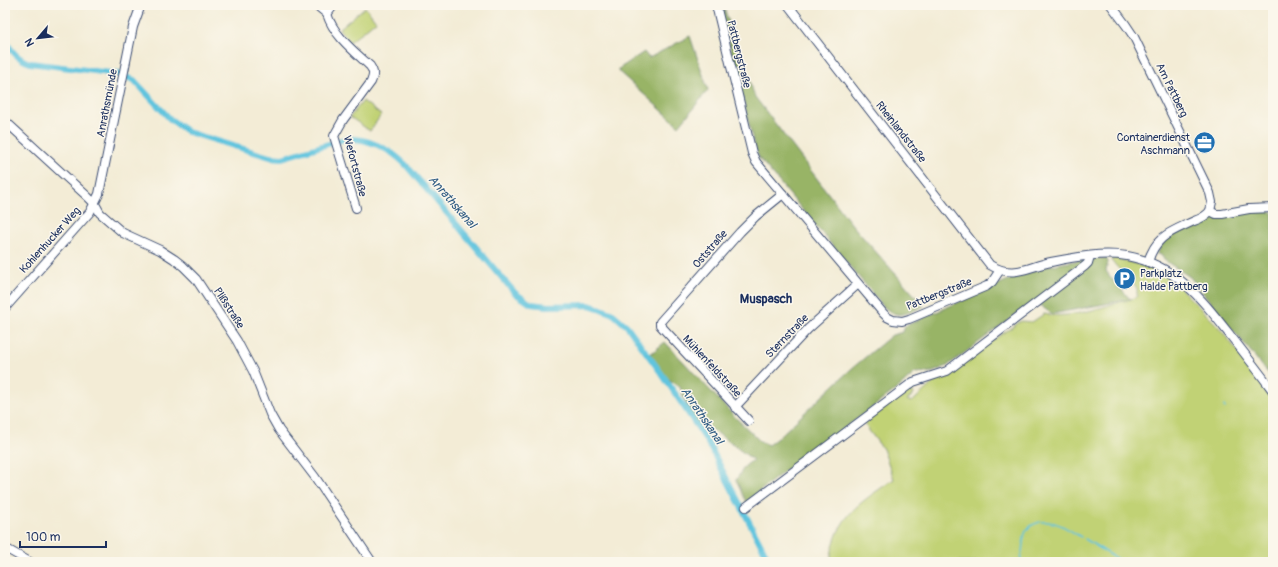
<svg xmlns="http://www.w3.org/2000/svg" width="1278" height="567" font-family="Pangolin,sans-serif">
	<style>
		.green { fill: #c1d274; stroke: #6e8069 }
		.forest { fill: #98b466; stroke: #5a7262 }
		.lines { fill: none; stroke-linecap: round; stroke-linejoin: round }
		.stream { stroke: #60c4de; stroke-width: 1.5 }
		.canal { stroke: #60c4de; stroke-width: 6 }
		.minor-casing { stroke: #3b4b70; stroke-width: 10 }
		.minor { stroke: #fff; stroke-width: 8 }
		.labels { text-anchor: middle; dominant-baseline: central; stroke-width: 3; stroke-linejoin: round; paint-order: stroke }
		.street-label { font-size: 11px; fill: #1b2f5e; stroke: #fbf7ec }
		.poi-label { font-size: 11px; fill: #1b2f5e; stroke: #fbf7ec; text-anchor: end }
		.water-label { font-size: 12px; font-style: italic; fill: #305c84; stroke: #fbf7ec }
		.quarter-label { font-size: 13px; font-weight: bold; fill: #1b2f5e; stroke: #fbf7ec }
	</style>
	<rect width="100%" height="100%" fill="#fbf7ec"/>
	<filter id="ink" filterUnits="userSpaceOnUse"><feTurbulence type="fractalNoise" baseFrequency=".025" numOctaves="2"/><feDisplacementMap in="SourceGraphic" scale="8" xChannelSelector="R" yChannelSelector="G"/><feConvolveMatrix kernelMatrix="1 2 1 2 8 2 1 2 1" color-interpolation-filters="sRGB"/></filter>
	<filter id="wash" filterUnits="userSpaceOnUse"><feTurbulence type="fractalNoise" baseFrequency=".012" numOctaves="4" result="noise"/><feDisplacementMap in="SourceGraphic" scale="16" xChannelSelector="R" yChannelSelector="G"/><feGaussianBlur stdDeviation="0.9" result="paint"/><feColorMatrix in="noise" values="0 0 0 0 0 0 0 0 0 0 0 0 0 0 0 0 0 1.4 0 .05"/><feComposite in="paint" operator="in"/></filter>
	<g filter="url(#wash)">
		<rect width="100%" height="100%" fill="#f3ecd6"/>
		<g class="green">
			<polygon points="365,7 376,21 350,42 339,29"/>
			<polygon points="363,101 381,115 370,131 350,117"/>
			<path d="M1114 258 1152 268 1171 279 1217 325 1273 396V562H830C832 546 837 529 848 516 860 501 879 490 894 479L883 449 864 424 868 420 910 387 914 394 907 400 912 402 935 381 957 368 970 356 1021 321 1032 322 1044 314C1071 320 1107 305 1134 298L1137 296C1137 293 1137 291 1137 289 1134 280 1116 269 1112 260Z"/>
		</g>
		<g class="forest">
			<path d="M720 5H723L755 97 853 226 924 306C907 313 899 320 884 307L759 158 754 145Z"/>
			<polygon points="690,36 708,90 679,126 617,70 644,52 649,58"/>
			<polygon points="1252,211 1273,212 1273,379 1190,277 1164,260 1162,255 1157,254 1162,244 1173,235 1205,220 1211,216"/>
			<polygon points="1106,258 1108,262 1106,271 1115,283 1119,279 1121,282 1118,285 1129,298 1131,299 1052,314 1034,301 947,366 933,372 915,373 898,388 833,437 786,470 746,502 736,480 745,466 753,460 716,432 698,425 687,405 680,387 664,376 649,355 665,342 736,418 760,441 768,445 780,436 850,370 892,335 903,332 905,326 1006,281 1047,266 1086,259"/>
		</g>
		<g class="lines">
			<g class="stream">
				<polyline points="1224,406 1225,408"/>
				<path d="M1042 522C1057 520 1069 530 1081 537"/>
				<polyline points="1085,539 1122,562"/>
				<path d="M1022 552C1024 537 1022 527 1040 522"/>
				<polyline points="1020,562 1022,554"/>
			</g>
			<path class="canal" d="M5 38C10 51 18 59 30 63L118 74 134 80 170 119 188 132 270 157 282 158 345 139C367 137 390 149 405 164L515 293 531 304 548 306 589 305 601 309 613 314 627 326 664 377 707 441 770 562"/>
		</g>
	</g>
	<g filter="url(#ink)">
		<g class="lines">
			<defs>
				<g id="minor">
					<polyline points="316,5 327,14 334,5"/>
					<polyline points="716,5 752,153 756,162 883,313 887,317 893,320 902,321 909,319 987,286 992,282 1000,270"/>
					<path d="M788 5 990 265C1014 279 1027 267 1051 262 1075 257 1102 252 1127 256 1176 265 1201 298 1230 335 1245 354 1259 372 1273 391"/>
					<polyline points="1111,5 1126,25 1134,37 1210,193 1212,202 1210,211"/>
					<path d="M327 14C334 36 354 51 370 66 374 72 374 75 371 82L343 120 334 136 356 208"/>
					<polyline points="5,121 88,197 95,204 100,213 123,233 160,250 174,259 183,266 196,279 237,341 253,371 270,414 279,430 315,477 372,562"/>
					<path d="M1148 262C1156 235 1171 232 1194 221 1200 219 1206 216 1210 211L1216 214H1222L1249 209 1273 208"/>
					<polyline points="5,308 90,212 99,194 133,27 141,5"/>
					<polyline points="735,407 808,329 858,284"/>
					<polyline points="749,421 660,325 660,322 740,232 756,216 783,194"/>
					<polyline points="746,507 913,382 947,371 1085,266 1088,263 1090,256"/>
					<polyline points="5,548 30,562"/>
				</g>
			</defs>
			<use href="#minor" class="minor-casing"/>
			<use href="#minor" class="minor"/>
		</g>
	</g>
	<defs>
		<symbol id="office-disc" viewBox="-11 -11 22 22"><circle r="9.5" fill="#1f6fb2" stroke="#fbf7ec"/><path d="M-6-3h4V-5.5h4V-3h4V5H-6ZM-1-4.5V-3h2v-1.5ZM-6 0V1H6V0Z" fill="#fff"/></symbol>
		<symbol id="parking-disc" viewBox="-11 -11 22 22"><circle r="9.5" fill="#1f6fb2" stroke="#fbf7ec"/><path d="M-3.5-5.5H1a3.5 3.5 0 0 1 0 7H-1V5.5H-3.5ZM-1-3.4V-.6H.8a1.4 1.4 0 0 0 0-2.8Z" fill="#fff"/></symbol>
	</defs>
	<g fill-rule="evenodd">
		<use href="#office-disc" x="1192" y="130" width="25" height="25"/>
		<use href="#parking-disc" x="1112" y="266" width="25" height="25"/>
	</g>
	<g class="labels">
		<g class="street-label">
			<text transform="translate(739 54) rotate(76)">Pattbergstraße</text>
			<text transform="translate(1172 90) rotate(64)">Am Pattberg</text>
			<text transform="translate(107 103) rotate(-79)">Anrathsmünde</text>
			<text transform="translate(901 132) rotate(52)">Rheinlandstraße</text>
			<text transform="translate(355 166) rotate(75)">Wefortstraße</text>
			<text transform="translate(50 240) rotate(-48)">Kohlenhucker Weg</text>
			<text transform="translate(710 249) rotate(-49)">Oststraße</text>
			<text transform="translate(939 294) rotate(-22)">Pattbergstraße</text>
			<text transform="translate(229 308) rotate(57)">Plißstraße</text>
			<text transform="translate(787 336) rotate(-46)">Sternstraße</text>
			<text transform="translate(712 366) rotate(47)">Mühlenfeldstraße</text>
		</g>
		<g class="poi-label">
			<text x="1190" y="137">Containerdienst<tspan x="1190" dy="13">Aschmann</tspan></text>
			<text x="1140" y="273" text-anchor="start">Parkplatz<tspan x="1140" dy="13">Halde Pattberg</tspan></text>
		</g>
		<g class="water-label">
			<text transform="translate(452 202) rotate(49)">Anrathskanal</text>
			<text transform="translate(702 416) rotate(56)">Anrathskanal</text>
		</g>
		<g class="quarter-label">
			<text x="766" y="299">Muspasch</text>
		</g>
	</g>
	<rect width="1278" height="567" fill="none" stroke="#fbf7ec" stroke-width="20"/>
	<g transform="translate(38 38) rotate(242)" stroke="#fbf7ec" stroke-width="3" paint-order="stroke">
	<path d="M0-3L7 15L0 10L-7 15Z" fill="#1b2f5e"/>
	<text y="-6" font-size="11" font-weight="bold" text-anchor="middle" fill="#1b2f5e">N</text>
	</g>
	<path d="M20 541v6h86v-6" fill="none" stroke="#1b2f5e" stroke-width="2"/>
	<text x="26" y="541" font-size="12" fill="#1b2f5e" stroke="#fbf7ec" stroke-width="3" paint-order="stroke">100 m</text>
</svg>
